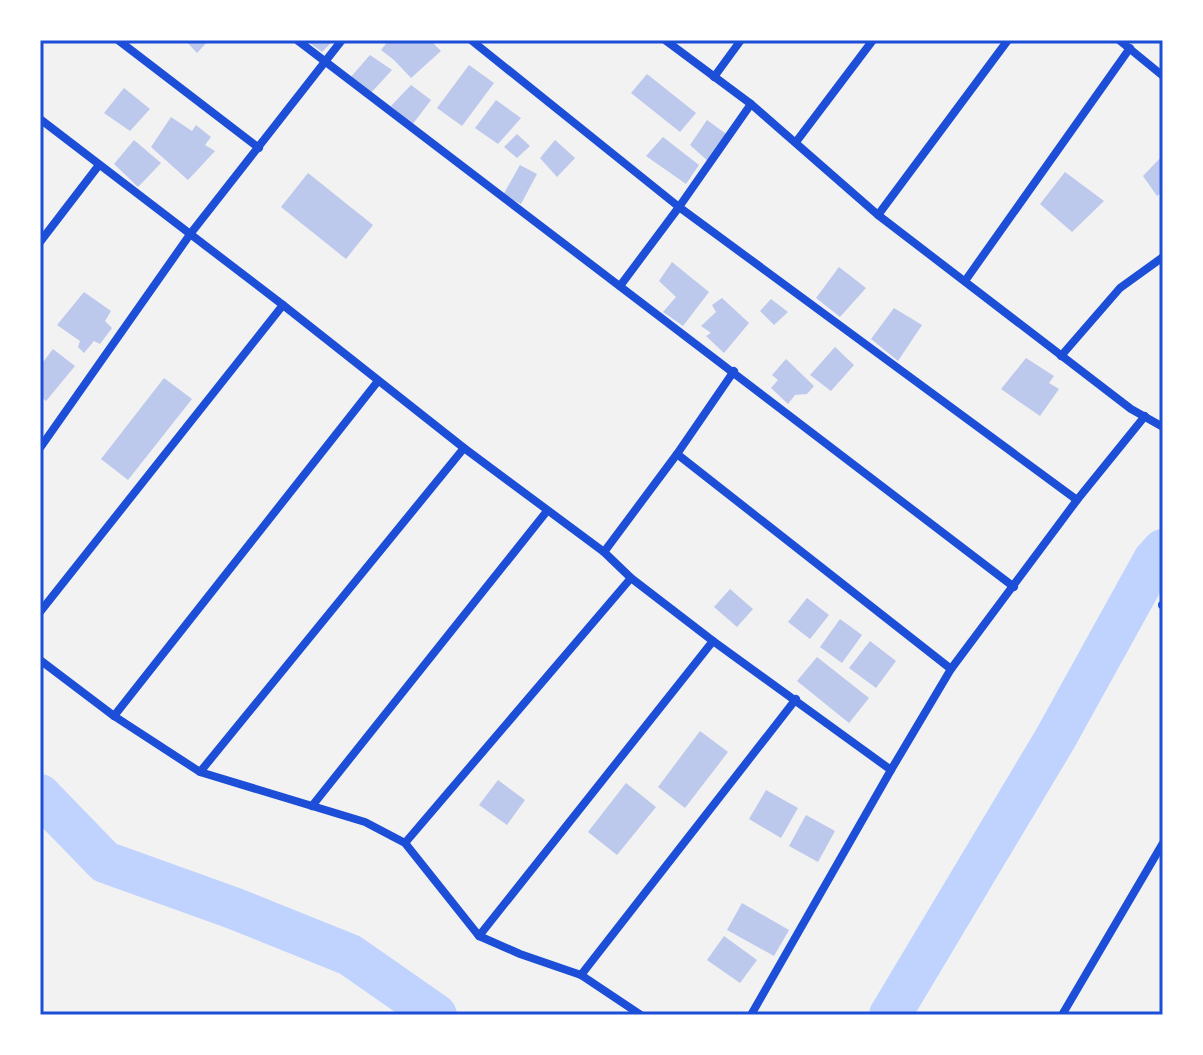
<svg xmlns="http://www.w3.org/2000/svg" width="1203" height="1055" font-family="Mulish,sans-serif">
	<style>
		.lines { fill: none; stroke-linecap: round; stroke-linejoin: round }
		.river { stroke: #bfd3fe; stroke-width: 42 }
		.building { fill: #bdc9ec }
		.minor { stroke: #1d4ed8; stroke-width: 8 }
		.neatline { fill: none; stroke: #1d4ed8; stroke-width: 3 }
	</style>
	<rect width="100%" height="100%" fill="#f2f2f2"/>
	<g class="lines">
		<g class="river">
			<polyline points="40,795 105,862 233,908 350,955 436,1015"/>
			<polyline points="890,1015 1055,739 1154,560 1163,550"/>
		</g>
	</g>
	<g class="building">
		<polygon points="185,40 209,40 197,53"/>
		<polygon points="306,40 334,40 322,52"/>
		<polygon points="389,40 430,40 441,51 411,78 394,60 381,50"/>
		<polygon points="370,55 392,70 369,95 349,79"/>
		<polygon points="469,65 494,83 462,126 437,108"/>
		<polygon points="647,74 696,113 680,132 631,93"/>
		<polygon points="411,85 431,100 412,125 391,106"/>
		<polygon points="124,88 150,109 130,131 104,113"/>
		<polygon points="496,100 521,118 498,144 475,128"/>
		<polygon points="171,117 192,131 196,125 211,137 205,145 215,151 188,180 151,147"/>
		<polygon points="707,120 729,136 708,161 690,145"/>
		<polygon points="517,134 530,146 517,158 504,147"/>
		<polygon points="663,137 699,165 686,184 646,156"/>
		<polygon points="134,140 161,163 138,187 114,164"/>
		<polygon points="555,140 575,158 557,177 540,158"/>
		<polygon points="1163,155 1163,191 1157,196 1143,176"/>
		<polygon points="520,165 537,174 521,204 503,195"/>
		<polygon points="1065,172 1104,201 1072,232 1040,204"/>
		<polygon points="308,173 373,225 346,259 281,207"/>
		<polygon points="672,262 709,292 683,326 663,312 676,297 659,281"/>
		<polygon points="839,267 866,288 840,317 816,298"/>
		<polygon points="84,292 111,311 105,321 112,328 100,344 94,341 84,353 78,347 80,341 57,325"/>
		<polygon points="722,298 749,323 724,353 706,336 711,333 701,326 716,312 712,305"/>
		<polygon points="771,299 788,312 774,325 760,311"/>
		<polygon points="894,308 922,325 898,361 871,339"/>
		<polygon points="835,347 854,365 831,391 810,375"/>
		<polygon points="53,349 75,366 46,401 40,396 40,366"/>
		<polygon points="1026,358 1054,376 1049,383 1059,389 1040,416 1001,389"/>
		<polygon points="786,359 814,386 807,394 795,395 788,404 771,388 778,380 772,375"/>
		<polygon points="164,378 192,399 128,480 101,459"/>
		<polygon points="730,589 753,609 737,627 714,607"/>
		<polygon points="807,598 829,615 810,639 788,622"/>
		<polygon points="840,619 862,635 842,663 820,647"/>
		<polygon points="870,641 896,661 876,688 849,668"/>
		<polygon points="817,657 869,698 849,723 797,681"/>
		<polygon points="700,731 728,752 685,808 658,787"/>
		<polygon points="498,780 525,800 507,825 479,805"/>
		<polygon points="626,783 656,807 617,855 588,832"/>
		<polygon points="766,790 798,808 781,838 749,819"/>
		<polygon points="806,815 835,831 818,862 789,846"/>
		<polygon points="742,903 789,930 774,956 727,930"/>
		<polygon points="724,936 757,960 740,983 707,960"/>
	</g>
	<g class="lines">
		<g class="minor">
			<polyline points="118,40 259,148"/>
			<polyline points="297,40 1014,587"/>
			<polyline points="471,40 679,207 1077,500"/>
			<polyline points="665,40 751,104 878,215 1131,409 1163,427"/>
			<polyline points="1119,40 1163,76"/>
			<polyline points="714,77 741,40"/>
			<polyline points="40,119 283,305 464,448 604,552 631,578 713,641 891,770 951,669 1077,500 1145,416"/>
			<polyline points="796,142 873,40"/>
			<polyline points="878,215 1008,40"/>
			<polyline points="40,242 99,165"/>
			<polyline points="965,281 1130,48"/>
			<polyline points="620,286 679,207 751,104"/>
			<polyline points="1061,356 1120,288 1163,257"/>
			<polyline points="40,448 191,233 342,40"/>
			<polyline points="677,454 951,669"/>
			<polyline points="604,552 677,454 734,371"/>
			<polyline points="1162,605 1163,605"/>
			<polyline points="40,612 283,305"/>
			<polyline points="40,660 114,716 200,772 365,822 405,843 479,936 520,954 581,975 641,1015"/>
			<polyline points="114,716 378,381"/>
			<polyline points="200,772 464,448"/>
			<polyline points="312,806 547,511"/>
			<polyline points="405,843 631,578"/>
			<polyline points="479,936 713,641"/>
			<polyline points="581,975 796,699"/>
			<polyline points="751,1015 891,770"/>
			<polyline points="1062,1015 1163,843"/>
		</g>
	</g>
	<rect width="1203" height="1055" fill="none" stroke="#ffffff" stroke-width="84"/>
	<rect x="42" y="42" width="1119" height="971" class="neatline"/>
</svg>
